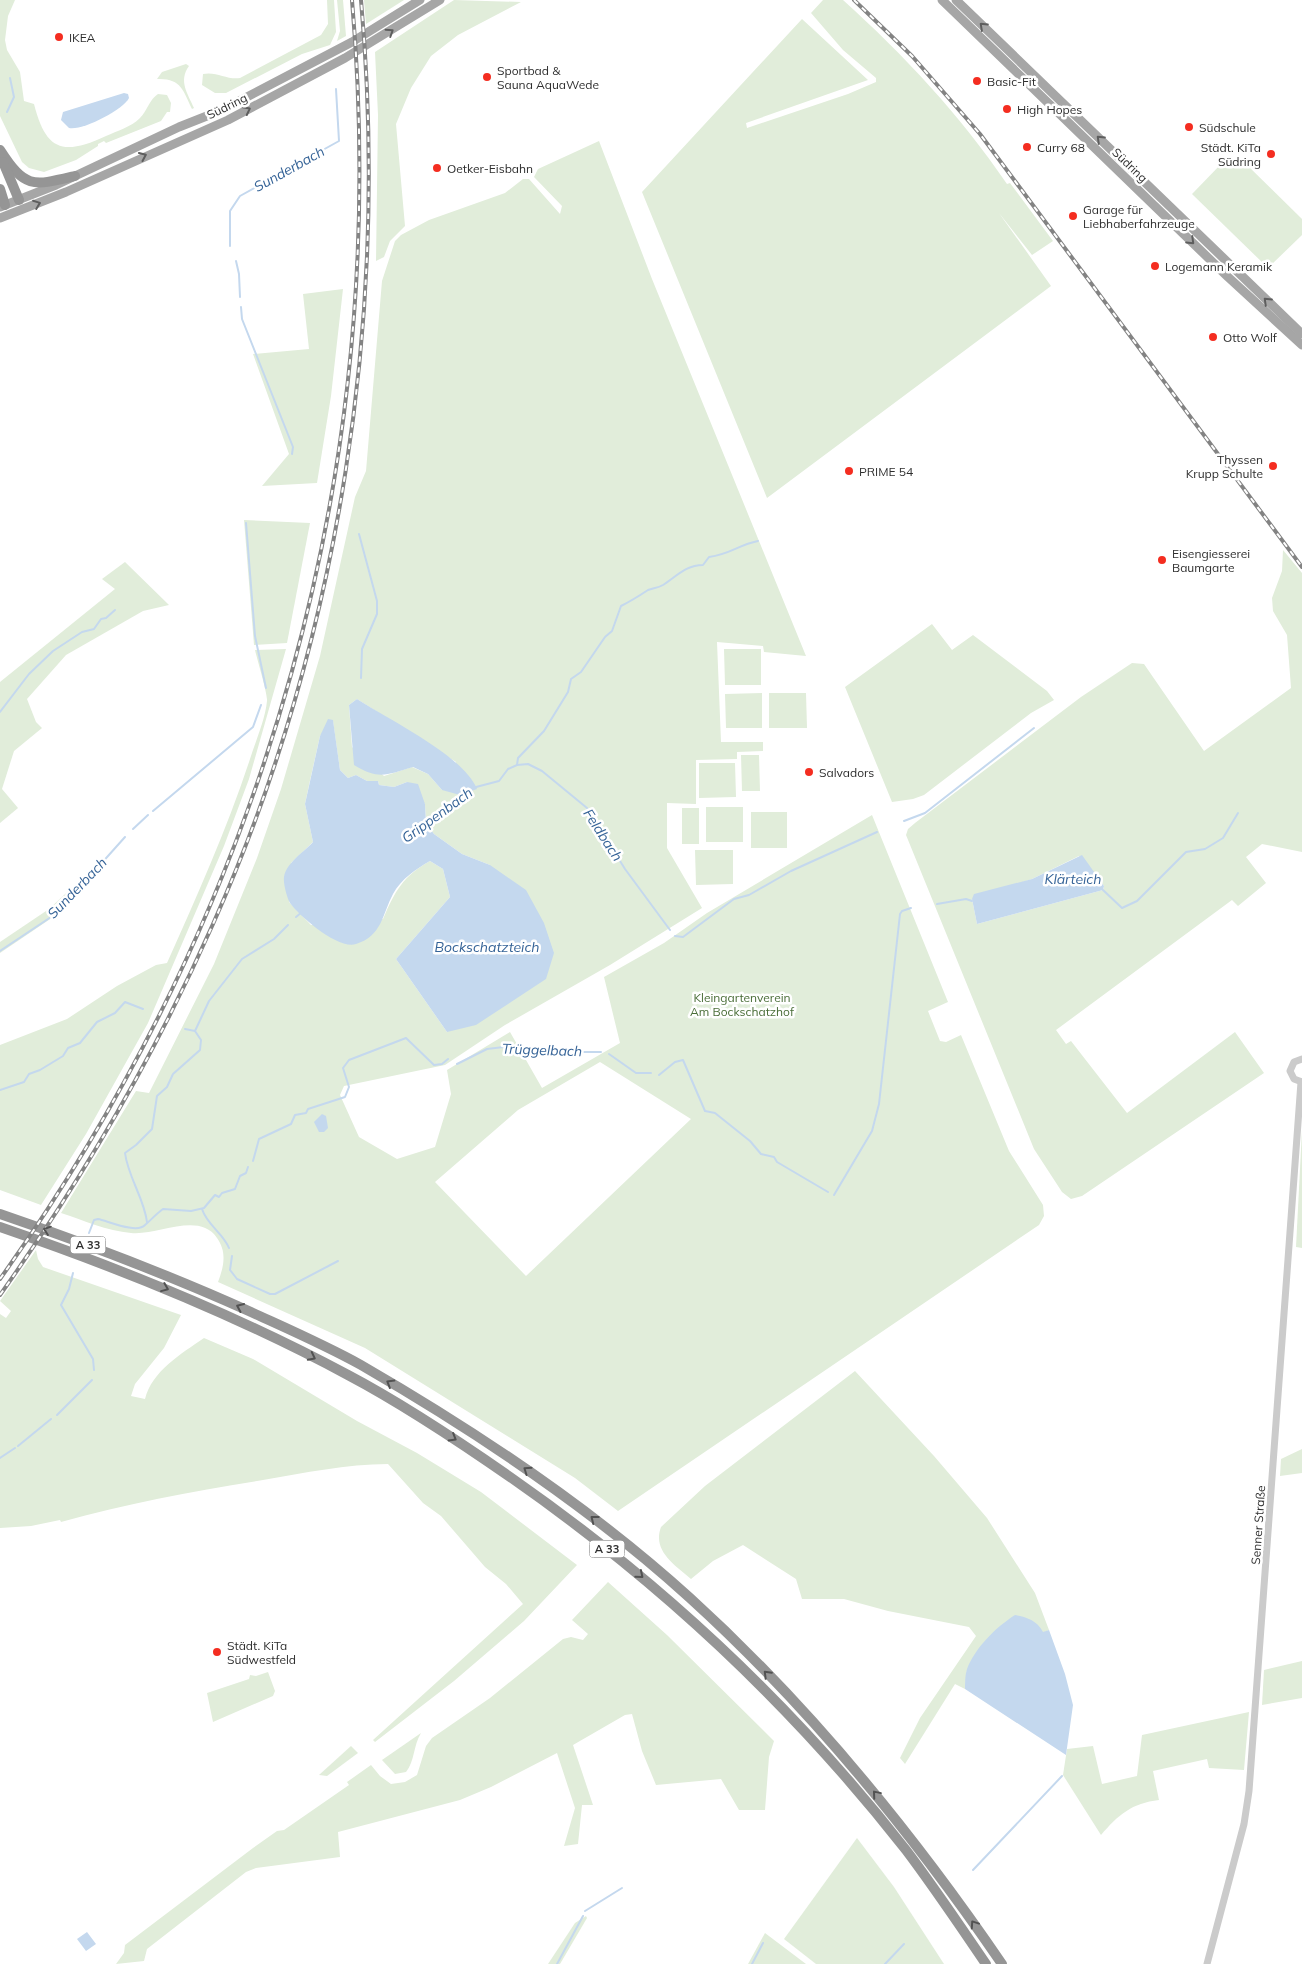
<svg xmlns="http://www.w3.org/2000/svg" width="1302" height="1964" font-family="Mulish,sans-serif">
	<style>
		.green { fill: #e1edda; fill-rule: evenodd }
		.water { fill: #c4d8ee }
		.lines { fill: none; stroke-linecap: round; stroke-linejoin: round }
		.stream { stroke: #c4d8ee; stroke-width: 2 }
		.minor { stroke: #cbcbcb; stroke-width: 7 }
		.major { stroke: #a6a6a6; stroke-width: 9 }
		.highway { stroke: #959595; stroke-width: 10 }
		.rail-casing { stroke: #838383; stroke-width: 4 }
		.rail { stroke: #fff; stroke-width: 2; stroke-dasharray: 5.5; stroke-linecap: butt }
		.oneway { stroke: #5e5e5e }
		.oneway2 { stroke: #525252 }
		.poi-dot { fill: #f42d20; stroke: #fff; stroke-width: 2 }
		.labels { text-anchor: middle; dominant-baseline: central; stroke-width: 5; stroke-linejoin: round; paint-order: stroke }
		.shield { fill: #fff; stroke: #6d6d6d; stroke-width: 1 }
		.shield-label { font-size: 11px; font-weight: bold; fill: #2e2e2e }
		.poi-label { font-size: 12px; fill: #2e2e2e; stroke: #fff; text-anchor: start }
		.street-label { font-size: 12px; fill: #2e2e2e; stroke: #fff }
		.park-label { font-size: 12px; fill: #496d37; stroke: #fff }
		.water-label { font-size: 14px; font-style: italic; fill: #356397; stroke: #fff }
	</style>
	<rect width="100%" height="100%" fill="#fff"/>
	<g class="green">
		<path d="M0 0H15L8 16 5 40 7 50 20 72 24 101 34 104C46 151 63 156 106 136 117 131 131 127 140 118 147 111 149 100 158 94L167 95 171 103 170 112H167L161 121 106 143 104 141 98 144V146L76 160 44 172 29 168 22 162 0 116Z"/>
		<path d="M327 0H334L336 32 330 45 302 54 226 93H215L202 85 203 74C216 71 227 80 240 78L321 35 328 24Z"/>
		<polygon points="337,0 343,0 346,36 337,41 340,31"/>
		<polygon points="364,0 404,0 366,24"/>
		<polygon points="454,0 521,2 458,35 431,56 411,88 396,124 405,226 390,241 384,257 376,261 378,115 375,52"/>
		<path d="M823 0H843C905 56 960 115 1007 184L1010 183 1053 241 1032 255 999 213 1051 286 767 498 642 192 802 19 868 80 746 123 747 128 848 94 876 82V78L843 50 811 13Z"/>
		<path d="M186 64 189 66C178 81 188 94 194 108L192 109C183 90 181 78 157 79L162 72Z"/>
		<path d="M599 141 652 279 806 656 764 652 763 646 717 642 721 742H763V751L737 752V759L696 760V804L667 803V848L702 908 610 965 505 1025 445 1065 344 1086 340 1095 359 1137 397 1159 435 1147 451 1094 447 1070 510 1032 542 1088 620 1043 604 977 664 943 707 913 872 815 948 1002 928 1011 940 1041 946 1042 961 1035 1009 1151 1043 1205 1044 1216 1039 1225 618 1511 575 1478 365 1348 218 1282C224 1266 227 1252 217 1238 199 1211 157 1236 131 1233 107 1231 83 1220 61 1213L136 1091 149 1093 214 964 257 858 281 789 320 656 355 497 366 471 382 281 395 241 401 235 429 220 505 193 523 179H529L560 214 562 206 534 177 538 169ZM357 699 456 762 442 790 428 774 412 767 384 776 352 747 349 705ZM333 721 340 770 348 778 356 775 367 781H378L379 785 394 787 407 782 425 804 426 823 434 834 462 854 490 865 447 1032 396 959 450 897 443 869 430 861C403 876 395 891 383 919L311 925 289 902 291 863 313 842 305 804 309 785 320 736ZM600 1062 691 1119 526 1276 435 1182 518 1110Z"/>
		<polygon points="1223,162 1244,162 1302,219 1302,235 1268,268 1192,194"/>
		<polygon points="343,289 331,396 317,483 262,486 289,454 253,354 309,349 303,294"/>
		<polygon points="244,520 310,523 287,643 254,645"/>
		<path d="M1283 550 1302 573V852L1262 844 1246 857 1266 883 1238 906 1232 900 1056 1030 1066 1044 1071 1041 1127 1113 1235 1032 1264 1073 1082 1196 1071 1199 1062 1192 1034 1149 906 835 908 829 915 823 1081 697 1132 663 1144 664 1204 751 1291 688 1287 635 1273 611 1272 598 1282 571ZM1079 856 1104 886 1103 890 977 924 972 899 1032 879Z"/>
		<polygon points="125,562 169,605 143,611 66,655 27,699 36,722 42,728 14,751 2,789 18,808 0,823 0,682 115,589 102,579"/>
		<polygon points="932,624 952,650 973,635 1047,691 1054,700 1031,713 924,795 913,799 892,802 845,687"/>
		<path d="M286 649 249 779 224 846 148 1023 86 1134 41 1205 0 1190V1045L67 1019 117 986 156 965 167 963C197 896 227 829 250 759 256 740 265 720 267 701 268 695 257 659 255 650Z"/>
		<polygon points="724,649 761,649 761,685 725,685"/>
		<polygon points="762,693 762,728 726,728 725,694"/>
		<polygon points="769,693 806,693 807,728 769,728"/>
		<polygon points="741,755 759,755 760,791 742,791"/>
		<polygon points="699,763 735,763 736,797 699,798"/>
		<rect x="706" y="807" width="37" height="35"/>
		<rect x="682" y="808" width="17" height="36"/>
		<rect x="751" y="812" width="36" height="36"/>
		<polygon points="695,850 733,850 733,884 696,885"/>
		<polygon points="92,869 96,876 65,909 0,953 0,942 49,909"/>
		<polygon points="1302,1130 1302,1248 1296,1247"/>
		<path d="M36 1250 38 1259 43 1267 181 1315 164 1348 135 1384 131 1396 145 1399C152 1371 181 1354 204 1338L253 1359 357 1421 417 1453 481 1492 577 1565 524 1621 454 1681 375 1742 373 1740 523 1604 506 1584 485 1567 441 1516 423 1503 388 1464C346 1464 305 1473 263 1480 195 1491 128 1503 61 1522L60 1520 31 1526 0 1528V1314L6 1318 11 1311 0 1301Z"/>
		<path d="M855 1371 934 1456 987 1518 1035 1593 1049 1630 967 1670 965 1689 955 1684 905 1764 900 1758 920 1718 976 1636 969 1627 888 1611 844 1599H802L796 1579 743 1545 713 1561 691 1579C675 1565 652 1551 661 1527L705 1486Z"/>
		<polygon points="1302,1449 1302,1473 1280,1476 1281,1459"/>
		<polygon points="608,1582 667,1635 774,1741 769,1757 765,1810 739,1810 721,1779 656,1785 642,1751 632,1714 625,1715 573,1745 593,1805 582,1805 578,1844 564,1846 575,1808 557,1753 491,1787 460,1800 338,1832 340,1857 256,1868 246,1872 147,1949 144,1961 116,1964 124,1953 125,1945 253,1848 277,1831 284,1830 349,1785 347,1782 371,1765 380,1776 391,1784 405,1782 417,1775 426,1746 432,1738 490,1698 563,1639 571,1637 583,1640 588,1634 572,1620"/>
		<polygon points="1302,1661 1302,1698 1262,1705 1264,1670"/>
		<polygon points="268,1672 275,1691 273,1696 213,1722 207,1693 249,1679 250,1675 256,1676"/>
		<path d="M1249 1712 1244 1770 1209 1768 1207 1759 1153 1771 1159 1800C1132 1803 1118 1815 1101 1835L1063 1775 1067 1749 1093 1746 1102 1784 1137 1776 1142 1735Z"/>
		<path d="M421 1733C413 1746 415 1761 406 1772L395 1774 382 1760Z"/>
		<polygon points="351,1746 358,1753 327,1776 319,1775"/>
		<polygon points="857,1838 894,1887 944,1964 816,1964 784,1939"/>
		<polygon points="586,1916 587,1918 560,1964 548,1964 575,1923"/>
		<polygon points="765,1933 806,1964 748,1964"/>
	</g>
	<g class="water">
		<path d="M124 93 128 94 129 98C123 110 82 131 69 128L61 120 63 112Z"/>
		<path d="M357 699C389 720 463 755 477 789L460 795 442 790 428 774 413 767C386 775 379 780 354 765L349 705Z"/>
		<path d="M328 719 333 720 340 770 348 778 356 775 367 781H378L379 785 394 787 407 782 418 784 425 804 426 823 434 834 462 854 490 865 526 890 544 923 554 953 546 979 476 1025 447 1032 396 959 450 897 443 869 430 861C416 869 401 879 393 894 382 915 382 936 356 944 339 950 300 917 290 903 287 898 283 883 284 877 286 863 304 852 313 842L305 804 320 736Z"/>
		<polygon points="1082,855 1104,886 1103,890 977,924 972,899 974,894 1032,879"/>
		<polygon points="322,1114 326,1116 328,1128 324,1132 319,1132 314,1122"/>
		<path d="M1015 1615C1026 1617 1037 1620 1043 1632L1049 1630 1065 1674 1073 1705 1066 1755 965 1689C965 1683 965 1675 967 1669 975 1648 996 1627 1015 1615Z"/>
		<polygon points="87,1932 96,1944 86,1951 77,1939"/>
	</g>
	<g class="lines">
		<g class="stream">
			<polyline points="7,112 14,97 10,78"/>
			<polyline points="230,246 230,211 240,196 339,141 336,89"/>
			<polyline points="236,261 239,274 240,297"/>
			<polyline points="241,307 242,319 293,447 292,454"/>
			<polyline points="246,523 255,636 266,688"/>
			<polyline points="359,534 377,601 377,614 362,649 361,678"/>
			<polyline points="0,712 29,674 53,651 82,632 94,629 101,619 106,618 115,610"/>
			<path d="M517 765 518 758 544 731 568 692 571 679 581 672 605 637 612 631 621 606C631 601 639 596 648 590 653 588 658 588 663 585 677 576 686 565 703 565L709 557C731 554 738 545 758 541"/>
			<polyline points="476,787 499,781 508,769 517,765 528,764 542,771 587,808 625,869 670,930"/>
			<polyline points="153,811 253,727 261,705"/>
			<polyline points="904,821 925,813 1034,728"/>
			<polyline points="425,823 472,790"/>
			<polyline points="133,829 148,815"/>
			<polyline points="1103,890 1122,908 1137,901 1186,852 1205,849 1223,838 1238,813"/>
			<polyline points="937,904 966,899 972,901"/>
			<polyline points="296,917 302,912"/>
			<polyline points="675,936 683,937 734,899 749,895 791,871 877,832"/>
			<polyline points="0,951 57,913 125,837"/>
			<polyline points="185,1029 195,1031 209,1001 242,959 274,939 288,925"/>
			<polyline points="609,1054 636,1073 651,1073"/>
			<polyline points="457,1064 487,1049 513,1046 529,1047 546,1052 601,1052"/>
			<polyline points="659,1075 675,1062 683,1060 705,1111 715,1113 750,1141 761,1154 774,1157 777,1162 828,1192"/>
			<polyline points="0,1090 24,1082 29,1074 40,1070 63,1056 68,1048 80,1043 97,1022 115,1013 125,1002 143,1009"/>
			<polyline points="253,1161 259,1139 291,1124 295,1115 306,1113 308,1109 345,1097 349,1087 343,1068 349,1060 406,1038 434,1065 442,1064 448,1059"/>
			<polyline points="834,1195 872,1131 879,1104 900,914 902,911 911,908"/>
			<path d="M202 1209C207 1225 223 1233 229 1248"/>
			<path d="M147 1222C144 1198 128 1177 125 1153L136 1145 152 1129 157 1096 167 1087 173 1074 200 1050 201 1040 195 1031"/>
			<path d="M89 1233 94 1220 98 1219C108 1221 137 1234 145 1225 151 1220 156 1214 163 1209L191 1211 204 1208 215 1195 219 1197 222 1193 235 1189 240 1176 246 1173 248 1167"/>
			<polyline points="232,1256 230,1270 237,1279 270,1294 275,1294 338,1261"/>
			<polyline points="73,1273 69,1289 61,1305 93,1359 94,1370"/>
			<polyline points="57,1415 92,1380"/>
			<polyline points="18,1446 51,1419"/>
			<polyline points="0,1458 15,1448"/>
			<polyline points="973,1870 1062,1776"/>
			<polyline points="585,1911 622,1888"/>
			<polyline points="557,1964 583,1916"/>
			<polyline points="752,1964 763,1943"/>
			<polyline points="885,1964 904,1944"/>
		</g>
		<g class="minor">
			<polyline points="1302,1059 1294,1062 1290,1071 1294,1079 1302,1082"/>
			<polyline points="1207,1964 1244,1824 1249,1791 1301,1082"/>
		</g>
		<g class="major">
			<polyline points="942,0 1228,277 1302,345"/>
			<polyline points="956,0 1302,334"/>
			<polyline points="0,207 56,185 179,127 222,110 352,42 420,0"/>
			<polyline points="0,218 66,192 228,120 345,58 440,0"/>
		</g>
		<g class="highway">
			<path d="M0 150C25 189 33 186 75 176"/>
			<polyline points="3,162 19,200"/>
			<polyline points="0,189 5,205"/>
			<path d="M0 1214C85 1243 169 1275 251 1312 288 1329 325 1345 361 1365 477 1432 591 1508 690 1598 810 1707 911 1831 1002 1964"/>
			<path d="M0 1227C120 1268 236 1315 348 1375 405 1405 460 1442 513 1479 662 1583 794 1707 906 1850 934 1887 960 1926 986 1964"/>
		</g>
		<defs>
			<g id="rail">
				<polyline points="854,0 912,56 980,134 1302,567"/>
				<path d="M0 1279C269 901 392 463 352 0"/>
				<path d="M0 1295C83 1178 155 1055 213 924 341 637 389 313 361 0"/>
			</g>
		</defs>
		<use href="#rail" class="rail-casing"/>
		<use href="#rail" class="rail"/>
	</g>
	<defs><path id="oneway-chevron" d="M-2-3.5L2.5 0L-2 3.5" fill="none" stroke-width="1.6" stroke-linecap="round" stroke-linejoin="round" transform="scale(1.25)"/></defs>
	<g class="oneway">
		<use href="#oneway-chevron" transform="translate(983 26) rotate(-137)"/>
		<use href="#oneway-chevron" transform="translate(390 32) rotate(-33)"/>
		<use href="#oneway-chevron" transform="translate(247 110) rotate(-27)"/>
		<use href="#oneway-chevron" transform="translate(1100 139) rotate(-136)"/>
		<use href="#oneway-chevron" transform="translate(143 156) rotate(-24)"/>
		<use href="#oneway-chevron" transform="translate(37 204) rotate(-21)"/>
		<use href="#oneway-chevron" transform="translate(1191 241) rotate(44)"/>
		<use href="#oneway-chevron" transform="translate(1267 301) rotate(-136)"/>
	</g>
	<g class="oneway2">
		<use href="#oneway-chevron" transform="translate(47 1230) rotate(-161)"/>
		<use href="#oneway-chevron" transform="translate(165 1288) rotate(22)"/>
		<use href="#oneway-chevron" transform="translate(240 1307) rotate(-156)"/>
		<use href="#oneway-chevron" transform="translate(312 1357) rotate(27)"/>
		<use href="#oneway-chevron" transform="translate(390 1383) rotate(-149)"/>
		<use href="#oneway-chevron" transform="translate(453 1438) rotate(31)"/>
		<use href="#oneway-chevron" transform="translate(527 1470) rotate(-145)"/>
		<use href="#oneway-chevron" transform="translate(594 1519) rotate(-142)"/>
		<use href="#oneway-chevron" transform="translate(640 1575) rotate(40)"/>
		<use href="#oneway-chevron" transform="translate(767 1674) rotate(-135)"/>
		<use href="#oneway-chevron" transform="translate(876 1794) rotate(-130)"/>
		<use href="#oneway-chevron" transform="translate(974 1924) rotate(-124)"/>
	</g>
	<g class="poi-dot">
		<circle cx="59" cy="37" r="5"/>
		<circle cx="487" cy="77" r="5"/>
		<circle cx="977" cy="81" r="5"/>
		<circle cx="1007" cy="109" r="5"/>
		<circle cx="1189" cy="127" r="5"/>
		<circle cx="1027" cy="147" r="5"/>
		<circle cx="1271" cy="154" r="5"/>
		<circle cx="437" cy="168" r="5"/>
		<circle cx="1073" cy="216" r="5"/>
		<circle cx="1155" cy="266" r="5"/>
		<circle cx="1213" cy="337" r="5"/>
		<circle cx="1273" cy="466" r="5"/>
		<circle cx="849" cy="471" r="5"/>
		<circle cx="1162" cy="560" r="5"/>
		<circle cx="809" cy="772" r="5"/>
		<circle cx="217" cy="1652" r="5"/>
	</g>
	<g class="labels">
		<g class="shield">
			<rect x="70.5" y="1236.5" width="35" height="17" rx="4"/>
			<rect x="589.5" y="1540.5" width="35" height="17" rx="4"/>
		</g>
		<g class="shield-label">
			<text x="88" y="1245">A 33</text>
			<text x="607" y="1549">A 33</text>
		</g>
		<g class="poi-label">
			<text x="69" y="37">IKEA</text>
			<text x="497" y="70">Sportbad &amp;<tspan x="497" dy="14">Sauna AquaWede</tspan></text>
			<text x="987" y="81">Basic-Fit</text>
			<text x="1017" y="109">High Hopes</text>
			<text x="1199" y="127">Südschule</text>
			<text x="1037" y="147">Curry 68</text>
			<text x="1261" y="147" text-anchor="end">Städt. KiTa<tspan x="1261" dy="14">Südring</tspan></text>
			<text x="447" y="168">Oetker-Eisbahn</text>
			<text x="1083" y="209">Garage für<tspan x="1083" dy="14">Liebhaberfahrzeuge</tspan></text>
			<text x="1165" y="266">Logemann Keramik</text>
			<text x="1223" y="337">Otto Wolf</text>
			<text x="1263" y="459" text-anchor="end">Thyssen<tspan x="1263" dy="14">Krupp Schulte</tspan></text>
			<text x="859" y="471">PRIME 54</text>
			<text x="1172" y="553">Eisengiesserei<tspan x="1172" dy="14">Baumgarte</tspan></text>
			<text x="819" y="772">Salvadors</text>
			<text x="227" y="1645">Städt. KiTa<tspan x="227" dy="14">Südwestfeld</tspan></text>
		</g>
		<g class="street-label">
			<text transform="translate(227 106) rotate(-26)">Südring</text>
			<text transform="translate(1130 165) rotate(44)">Südring</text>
			<text transform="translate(1258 1525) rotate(-86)">Senner Straße</text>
		</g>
		<g class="park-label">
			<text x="742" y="997">Kleingartenverein<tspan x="742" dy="14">Am Bockschatzhof</tspan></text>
		</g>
		<g class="water-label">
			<text transform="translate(289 169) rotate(-29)">Sunderbach</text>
			<text transform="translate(437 815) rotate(-36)">Grippenbach</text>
			<text transform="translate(603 835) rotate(57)">Feldbach</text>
			<text x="1073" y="879">Klärteich</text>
			<text transform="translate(77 888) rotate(-46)">Sunderbach</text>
			<text x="487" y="947">Bockschatzteich</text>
			<text transform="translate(542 1050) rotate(2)">Trüggelbach</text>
		</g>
	</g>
</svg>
